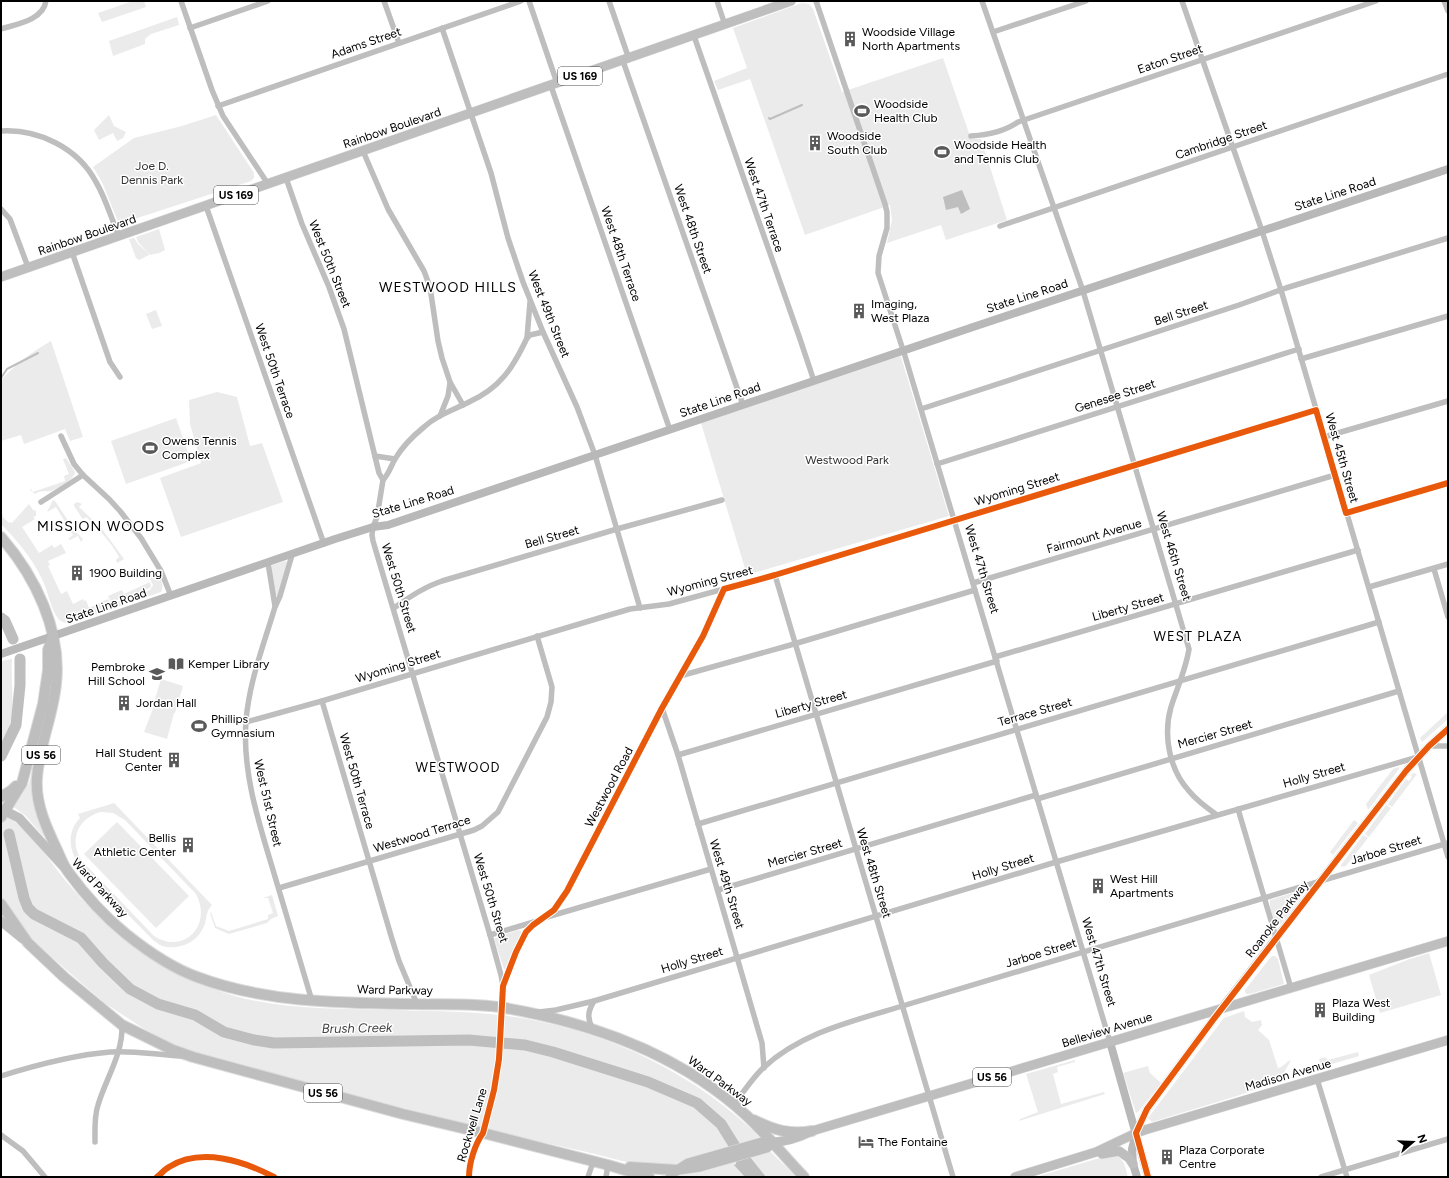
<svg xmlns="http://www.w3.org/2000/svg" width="1449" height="1178" font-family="Figtree,sans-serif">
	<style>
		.green { fill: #ebebeb; fill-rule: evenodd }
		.water { fill: #bebebe }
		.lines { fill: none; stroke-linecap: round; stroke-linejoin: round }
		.stream { stroke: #bebebe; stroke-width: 2 }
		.river { stroke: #bebebe; stroke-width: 11 }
		.primary-casing { stroke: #dbdbdb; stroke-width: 10 }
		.highway-casing { stroke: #dbdbdb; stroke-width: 12 }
		.street { stroke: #bebebe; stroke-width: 5.5 }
		.secondary { stroke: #b8b8b8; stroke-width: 8 }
		.primary { stroke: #bebebe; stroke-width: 9 }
		.highway { stroke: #bebebe; stroke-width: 10 }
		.cycleway-casing { stroke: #fff; stroke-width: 8 }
		.cycleway { stroke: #e8590c; stroke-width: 6 }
		.labels { text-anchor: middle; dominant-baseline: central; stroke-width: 3; stroke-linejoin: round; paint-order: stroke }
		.shield { fill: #fff; stroke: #4c4c4c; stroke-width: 1 }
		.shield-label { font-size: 11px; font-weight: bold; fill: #000 }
		.poi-label { font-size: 12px; fill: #000; stroke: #fff; text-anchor: start }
		.street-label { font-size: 12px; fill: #000; stroke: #fff }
		.park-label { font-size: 12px; fill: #323232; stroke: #fff }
		.neighbourhood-label { font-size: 13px; letter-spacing: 1px; fill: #000; stroke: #fff }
		.water-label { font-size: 13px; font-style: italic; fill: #434343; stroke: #fff }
		.quarter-label { font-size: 14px; letter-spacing: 1px; fill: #000; stroke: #fff }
	</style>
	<rect width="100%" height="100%" fill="#fff"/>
	<g class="green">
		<polygon points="133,1 144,1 146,7 102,22 98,13"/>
		<polygon points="802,3 809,4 813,9 842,92 943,58 971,139 981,139 1007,220 946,240 941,225 887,243 892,220 890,205 805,235 748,73 750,79 718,90 714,81 747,68 733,28"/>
		<polygon points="177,17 179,25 151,34 145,39 145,44 113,56 109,41"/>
		<polygon points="109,115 114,126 126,132 123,138 117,141 113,133 99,140 94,130"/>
		<polygon points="216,115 254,173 254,178 251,181 119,224 102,182 93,167 134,138 182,126"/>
		<polygon points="159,229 165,250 159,253 150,255 138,242 136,237"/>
		<polygon points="134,238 138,244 148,253 149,255 139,260 136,258 129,239"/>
		<polygon points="156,310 162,326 152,329 146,314"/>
		<path d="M51 341 83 437 70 441 65 429 24 444 21 435 1 441V380C15 365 33 351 51 341Z"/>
		<polygon points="900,356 901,357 949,516 747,575 701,423"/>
		<polygon points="217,392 237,397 250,446 262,443 283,502 181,537 160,478 201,463 190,424 189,400"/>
		<polygon points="176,418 191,461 126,484 111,441"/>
		<path d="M66 458 75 472C74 480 58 488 51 491 45 492 40 490 35 494L30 490 31 489 33 492 65 481 64 476 69 474 63 459Z"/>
		<polygon points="53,500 55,501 75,531 83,539 81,542 78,536 70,540 68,539 73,535 56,507 47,512"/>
		<path d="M77 502 82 504 79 507 102 529 124 559 117 563 116 560 119 557C111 542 99 529 86 517L83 519 82 518 74 506V504Z"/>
		<path d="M29 504 33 510 36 511V516L33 517 35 519 22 527 39 553 52 545 54 548 61 544 66 553 48 561 50 565 48 566 61 594 67 591 73 604 83 599 84 601 86 600 89 608 108 599 111 604 150 590 153 585 148 575 155 572 159 575C162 581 164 586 161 592L70 623C65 623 60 622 57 617 50 606 48 591 42 579 32 558 17 540 1 524V513L3 515 2 516 9 523 10 522 12 523Z"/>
		<polygon points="285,561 287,562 278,595 276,595 275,594 271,568 272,565"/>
		<polygon points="150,582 151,586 150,588 111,602 108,596 122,590 124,594"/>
		<path d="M12 659C10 687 19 720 1 744V661Z"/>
		<polygon points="161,679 183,686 175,713 174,713 167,739 144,732 154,706 153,706"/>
		<polygon points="1448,712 1448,719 1422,742 1420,738"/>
		<polygon points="34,762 35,762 45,836 43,836 26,816 14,807 29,783"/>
		<polygon points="1399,767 1399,769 1368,810 1366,804 1393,769"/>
		<polygon points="1413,773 1417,774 1392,807 1388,804 1406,779 1409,781 1412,777 1411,776"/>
		<path d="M114 803 212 905C204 913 208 921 202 930 196 942 180 949 167 947 162 947 157 943 153 940L81 867C69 853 66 832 80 818L78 814ZM101 812 113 813 125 820 196 894C213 926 183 955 154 936L83 862C68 842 77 818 101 812Z"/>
		<polygon points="1386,805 1391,808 1369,837 1365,834"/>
		<path d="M7 817C32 831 47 858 65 880 110 933 148 965 214 989 271 1011 334 1008 394 1010 426 1011 459 1011 490 1014 586 1023 677 1062 749 1127 757 1134 763 1143 770 1151 778 1160 788 1168 796 1177H665L634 1164 591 1153 492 1131 197 1054 174 1045 143 1028 106 1004 27 936 10 914 1 899V824Z"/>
		<polygon points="1354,820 1358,823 1333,855 1330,852"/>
		<polygon points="117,822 189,896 156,928 84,854"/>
		<polygon points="1363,835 1368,838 1346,866 1341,867 1341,865"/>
		<path d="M1299 891 1303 892V895L1281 924 1277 925C1273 919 1269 907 1270 900Z"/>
		<polygon points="272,895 278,916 271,919 267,923 229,934 215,928 210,913 211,912 216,926 229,931 268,919 268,915 273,913 268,898 263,898"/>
		<polygon points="518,930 521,931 522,933 514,948 506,969 504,969 494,939 495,938"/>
		<polygon points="1429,953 1441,995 1380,1013 1369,975 1407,960"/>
		<polygon points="1275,956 1278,959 1284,984 1250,994 1246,994 1245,992 1245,990 1270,958 1272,956"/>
		<path d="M1244 1011 1245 1017 1252 1022 1261 1020 1262 1025 1258 1030 1269 1040 1278 1068C1284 1067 1285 1062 1291 1060L1280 1080 1240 1095 1152 1122 1148 1118 1224 1018Z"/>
		<polygon points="1358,1052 1359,1056 1321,1067 1319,1059 1325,1057 1328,1060"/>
		<polygon points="1075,1060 1075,1062 1057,1067 1058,1072 1053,1074 1061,1104 1104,1092 1105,1094 1019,1121 1020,1119 1038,1112 1026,1074"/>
		<polygon points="1148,1066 1150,1073 1161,1083 1138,1112 1136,1113 1123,1073"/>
		<path d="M1113 1154C1125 1159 1125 1166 1128 1177H1036Z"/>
	</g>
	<g class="water">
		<polygon points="962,190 970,209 961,214 958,207 946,210 943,197"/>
		<polygon points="736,1148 750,1157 766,1177 745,1177 734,1165 736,1164"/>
	</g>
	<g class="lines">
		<g class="stream">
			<polyline points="769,118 770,119 802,105"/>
			<polyline points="1,371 1,374"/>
			<polyline points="1,378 7,369 38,353"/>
		</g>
		<g class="river">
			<polyline points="1,618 5,621 13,639"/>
			<polyline points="1,756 16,725 20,685 20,659"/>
			<polyline points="9,834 24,898 28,908 34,914 81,938 103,963 130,989 158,1004 195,1015 224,1032 254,1040 274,1043 469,1040 525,1045 553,1052 648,1082 697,1103 721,1124 736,1148 757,1177"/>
		</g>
		<defs>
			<g id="primary">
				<polyline points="1,277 791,1"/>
				<polyline points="1,809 19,818 63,866"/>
				<polyline points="1,921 23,939"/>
				<polyline points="1102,1154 1119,1151 1129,1158 1133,1164"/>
				<polyline points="679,1170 700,1167 767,1148 773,1143"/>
				<path d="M670 1177 677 1170 688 1163 762 1142C780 1144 796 1139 812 1131L1448 941"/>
				<polyline points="1015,1177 1096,1152 1136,1133 1148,1129 1448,1040"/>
			</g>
			<g id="highway">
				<path d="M1 537C35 576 62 631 56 684 53 716 39 746 37 778 35 804 47 829 58 852 61 859 64 867 69 873 85 895 104 916 126 934 146 950 172 968 197 977 266 1003 342 1003 415 1004 445 1005 475 1003 505 1008 592 1023 681 1055 747 1116 767 1135 785 1157 804 1177"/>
				<polyline points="1,797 12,790 16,786"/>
				<polyline points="1,817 22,783 43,704 48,670 48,650 53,636"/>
				<polyline points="1,904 28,943 64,977 122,1025 173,1050 193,1057 403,1114 483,1133 608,1165 649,1177"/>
				<path d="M754 1120C774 1130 790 1135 812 1131"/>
				<polyline points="630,1167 677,1170"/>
			</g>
		</defs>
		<use href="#primary" class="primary-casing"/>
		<use href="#highway" class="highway-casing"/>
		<g class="street">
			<polyline points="181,1 212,90 223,116 268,184"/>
			<polyline points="384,1 399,43"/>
			<polyline points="529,1 557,83"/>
			<polyline points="609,1 629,59"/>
			<polyline points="717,1 725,25"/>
			<polyline points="816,1 885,204 887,212 887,228 879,256 878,273 905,356 1110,1042"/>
			<path d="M982 1 1083 291 1189 649C1186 669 1177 688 1171 707 1163 735 1169 769 1189 791 1197 801 1207 808 1217 815"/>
			<polyline points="1182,1 1262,231 1281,290 1448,857"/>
			<polyline points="1444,1 1448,11"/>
			<polyline points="190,28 268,1"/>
			<polyline points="442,28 491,173 508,238 523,282 543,332 577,407 595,455 640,608"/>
			<path d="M1 29C17 24 43 20 46 1"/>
			<polyline points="993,32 1086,1"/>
			<polyline points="694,36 800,339 814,381"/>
			<polyline points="623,61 743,405"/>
			<polyline points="551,86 670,430"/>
			<polyline points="218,106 521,1"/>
			<path d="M1 131C39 129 78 148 96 182 106 199 111 218 119 236"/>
			<path d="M971 136C988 135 1004 132 1018 122L1376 1"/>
			<polyline points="363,151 388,209 424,271 430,287 438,341 442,358 450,382 463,405"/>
			<path d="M286 178 302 224 329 287 344 329 379 473 383 480 377 517 373 527 372 535 373 541 490 935 501 975 503 986V998L499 1059 497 1076 483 1133C475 1144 469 1163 469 1177"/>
			<polyline points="206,206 324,544"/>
			<polyline points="1,209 10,219 28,267"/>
			<polyline points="1000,226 1448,74"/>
			<polyline points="72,252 110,362 120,377"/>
			<polyline points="527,338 530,302"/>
			<polyline points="1301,359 1448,316"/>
			<polyline points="921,409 1239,305 1286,288 1448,238"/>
			<polyline points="440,416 448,396 450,383"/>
			<polyline points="61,436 74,464 83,475 109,499 120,511 141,538 161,571 171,596"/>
			<polyline points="1324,437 1448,401"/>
			<polyline points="375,456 395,459"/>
			<polyline points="937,464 1299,349"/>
			<path d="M383 480C389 474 391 466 395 459 402 447 413 436 424 427 437 415 453 410 469 402 500 388 513 368 527 338L530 335 543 332"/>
			<polyline points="41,502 83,475"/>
			<polyline points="1346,513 1448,483"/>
			<path d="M292 555 280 596 275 607C264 644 249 682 246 721 242 772 259 823 273 870 286 914 299 957 312 1001"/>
			<polyline points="268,563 275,606"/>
			<polyline points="1434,569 1448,617"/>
			<polyline points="775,575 953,1177"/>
			<polyline points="973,583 1335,475"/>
			<polyline points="1369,587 1448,564"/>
			<path d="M394 608C409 597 424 587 442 581L617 529 722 500"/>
			<polyline points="995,657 1358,550"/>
			<polyline points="680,676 794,644 975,590"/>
			<polyline points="322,701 392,939 399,961 417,1004"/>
			<polyline points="662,708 678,755 762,1043 764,1068"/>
			<polyline points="246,722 322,701 606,616 630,609 669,604 775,575 1316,410"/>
			<polyline points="1429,746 1448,746"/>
			<polyline points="678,755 997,661"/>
			<polyline points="1037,799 1399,691"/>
			<polyline points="1238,809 1291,988"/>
			<polyline points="698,824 1379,622"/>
			<polyline points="279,888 474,830 482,826 498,812 547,717 551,702 552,687 537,636"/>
			<polyline points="718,890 1036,795"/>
			<polyline points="547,917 711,869"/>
			<polyline points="490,935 537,921"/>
			<polyline points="503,986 516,952 526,932 533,925 554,910 567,891 662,708 703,636 724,589"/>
			<polyline points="539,1012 556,1010 594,1001 1056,862 1418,757"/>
			<path d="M592 1028C587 1017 588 1011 594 1001"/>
			<path d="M1 1076C36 1065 73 1055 110 1052 133 1050 157 1055 181 1056"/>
			<polyline points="1317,1079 1347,1177"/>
			<path d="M733 1105C743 1093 751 1080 762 1069 802 1031 858 1020 909 1004L1448 843"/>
			<polyline points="1,1135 23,1151 45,1177"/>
			<path d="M95 1142C95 1130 94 1117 98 1105 106 1078 123 1054 122 1025"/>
			<path d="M157 1177C161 1174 165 1169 169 1167 201 1147 244 1161 274 1177"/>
			<polyline points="588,1177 593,1162"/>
			<polyline points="606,1177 608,1165"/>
			<polyline points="1321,1177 1448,1139"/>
		</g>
		<g class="secondary">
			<polyline points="1,654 335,539 373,527 388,525 973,327 1448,169"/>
			<polyline points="1110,1042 1148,1177"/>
			<polyline points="1137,1177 1133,1164 1132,1149 1136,1133 1147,1109 1221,1009 1406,771 1429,746 1448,729"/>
		</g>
		<use href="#primary" class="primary"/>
		<use href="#highway" class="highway"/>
		<defs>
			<g id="cycleway">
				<path d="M157 1177C161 1174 165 1169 169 1167 201 1147 244 1161 274 1177"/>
				<path d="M469 1177C469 1163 475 1144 483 1133L494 1090 499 1059 503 986 516 952 526 932 533 925 554 910 567 891 662 708 703 636 724 589 775 575 1316 410 1346 513 1448 483"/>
				<polyline points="1148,1177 1136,1133 1147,1109 1213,1020 1406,771 1429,746 1448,729"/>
			</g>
		</defs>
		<use href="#cycleway" class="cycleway-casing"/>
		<use href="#cycleway" class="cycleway"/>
	</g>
	<defs>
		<symbol id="building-bare" viewBox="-9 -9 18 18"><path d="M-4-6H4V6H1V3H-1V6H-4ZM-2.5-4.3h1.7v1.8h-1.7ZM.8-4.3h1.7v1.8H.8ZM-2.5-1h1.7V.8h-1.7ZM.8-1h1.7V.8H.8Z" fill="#595959" stroke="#fff" stroke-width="2.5" paint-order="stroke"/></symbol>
		<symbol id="stadium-bare" viewBox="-9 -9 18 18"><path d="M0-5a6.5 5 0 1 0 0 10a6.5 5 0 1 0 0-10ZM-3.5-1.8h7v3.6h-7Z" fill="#595959" stroke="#fff" stroke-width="2.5" paint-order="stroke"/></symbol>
		<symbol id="library-bare" viewBox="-9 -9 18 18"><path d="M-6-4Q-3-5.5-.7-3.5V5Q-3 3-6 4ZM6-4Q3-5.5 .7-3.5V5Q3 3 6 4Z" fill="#595959" stroke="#fff" stroke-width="2.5" paint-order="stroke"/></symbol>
		<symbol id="school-bare" viewBox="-9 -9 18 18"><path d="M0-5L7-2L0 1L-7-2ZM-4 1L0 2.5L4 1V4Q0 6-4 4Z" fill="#595959" stroke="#fff" stroke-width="2.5" paint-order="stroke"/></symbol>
		<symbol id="hotel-bare" viewBox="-9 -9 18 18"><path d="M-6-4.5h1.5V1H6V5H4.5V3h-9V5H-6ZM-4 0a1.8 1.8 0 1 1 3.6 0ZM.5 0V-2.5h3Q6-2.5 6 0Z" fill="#595959" stroke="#fff" stroke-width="2.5" paint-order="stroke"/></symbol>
	</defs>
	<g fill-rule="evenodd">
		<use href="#building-bare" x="839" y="28" width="22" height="22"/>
		<use href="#stadium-bare" x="851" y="100" width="22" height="22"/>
		<use href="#building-bare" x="804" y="132" width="22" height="22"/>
		<use href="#stadium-bare" x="931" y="141" width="22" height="22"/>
		<use href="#building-bare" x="848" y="300" width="22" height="22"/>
		<use href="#stadium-bare" x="139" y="437" width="22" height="22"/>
		<use href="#building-bare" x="66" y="562" width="22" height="22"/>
		<use href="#library-bare" x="165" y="653" width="22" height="22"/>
		<use href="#school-bare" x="146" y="663" width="22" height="22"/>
		<use href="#building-bare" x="113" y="692" width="22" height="22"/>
		<use href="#stadium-bare" x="188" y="715" width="22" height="22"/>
		<use href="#building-bare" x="163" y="749" width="22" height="22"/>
		<use href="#building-bare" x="177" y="834" width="22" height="22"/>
		<use href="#building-bare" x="1087" y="875" width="22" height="22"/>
		<use href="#building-bare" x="1309" y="999" width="22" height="22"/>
		<use href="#hotel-bare" x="855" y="1131" width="22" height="22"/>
		<use href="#building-bare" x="1156" y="1146" width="22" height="22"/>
	</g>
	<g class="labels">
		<g class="shield">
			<rect x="558" y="67" width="44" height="18" rx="3"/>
			<rect x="214" y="186" width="44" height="18" rx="3"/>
			<rect x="22" y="746" width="38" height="18" rx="3"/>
			<rect x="973" y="1068" width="38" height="18" rx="3"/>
			<rect x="304" y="1084" width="38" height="18" rx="3"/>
		</g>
		<g class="shield-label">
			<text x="580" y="76">US 169</text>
			<text x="236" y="195">US 169</text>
			<text x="41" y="755">US 56</text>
			<text x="992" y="1077">US 56</text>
			<text x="323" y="1093">US 56</text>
		</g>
		<g class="poi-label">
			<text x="862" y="32">Woodside Village<tspan x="862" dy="14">North Apartments</tspan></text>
			<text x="874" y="104">Woodside<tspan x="874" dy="14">Health Club</tspan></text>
			<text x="827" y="136">Woodside<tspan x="827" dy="14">South Club</tspan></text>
			<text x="954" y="145">Woodside Health<tspan x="954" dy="14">and Tennis Club</tspan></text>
			<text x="871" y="304">Imaging,<tspan x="871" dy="14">West Plaza</tspan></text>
			<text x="162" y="441">Owens Tennis<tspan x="162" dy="14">Complex</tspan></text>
			<text x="89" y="573">1900 Building</text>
			<text x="188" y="664">Kemper Library</text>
			<text x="145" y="667" text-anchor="end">Pembroke<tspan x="145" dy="14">Hill School</tspan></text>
			<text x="136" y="703">Jordan Hall</text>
			<text x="211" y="719">Phillips<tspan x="211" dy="14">Gymnasium</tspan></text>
			<text x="162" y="753" text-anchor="end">Hall Student<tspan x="162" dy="14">Center</tspan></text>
			<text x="176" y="838" text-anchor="end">Bellis<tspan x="176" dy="14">Athletic Center</tspan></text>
			<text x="1110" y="879">West Hill<tspan x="1110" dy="14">Apartments</tspan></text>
			<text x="1332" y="1003">Plaza West<tspan x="1332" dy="14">Building</tspan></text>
			<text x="878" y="1142">The Fontaine</text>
			<text x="1179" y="1150">Plaza Corporate<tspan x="1179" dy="14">Centre</tspan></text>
		</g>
		<g class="street-label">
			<text transform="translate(366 43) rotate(-19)">Adams Street</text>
			<text transform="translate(1170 59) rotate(-19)">Eaton Street</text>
			<text transform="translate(392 128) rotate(-19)">Rainbow Boulevard</text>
			<text transform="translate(1221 140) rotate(-19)">Cambridge Street</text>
			<text transform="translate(1335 194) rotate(-18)">State Line Road</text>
			<text transform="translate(764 205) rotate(71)">West 47th Terrace</text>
			<text transform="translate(693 229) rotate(71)">West 48th Street</text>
			<text transform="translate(87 235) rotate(-19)">Rainbow Boulevard</text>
			<text transform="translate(621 254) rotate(71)">West 48th Terrace</text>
			<text transform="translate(330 264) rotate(68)">West 50th Street</text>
			<text transform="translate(1027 296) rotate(-18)">State Line Road</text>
			<text transform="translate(1181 313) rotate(-18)">Bell Street</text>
			<text transform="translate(549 314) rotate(68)">West 49th Street</text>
			<text transform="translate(275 371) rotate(71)">West 50th Terrace</text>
			<text transform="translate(1115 396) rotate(-18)">Genesee Street</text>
			<text transform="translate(720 400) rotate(-19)">State Line Road</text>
			<text transform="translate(1342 458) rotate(74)">West 45th Street</text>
			<text transform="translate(1017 489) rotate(-17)">Wyoming Street</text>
			<text transform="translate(413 502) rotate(-17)">State Line Road</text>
			<text transform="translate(1094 536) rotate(-16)">Fairmount Avenue</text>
			<text transform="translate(552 537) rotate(-16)">Bell Street</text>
			<text transform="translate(1174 556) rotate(73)">West 46th Street</text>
			<text transform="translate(982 569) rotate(73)">West 47th Street</text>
			<text transform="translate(710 581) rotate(-15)">Wyoming Street</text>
			<text transform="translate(399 588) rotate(73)">West 50th Street</text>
			<text transform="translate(106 606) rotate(-19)">State Line Road</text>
			<text transform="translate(1128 607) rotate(-16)">Liberty Street</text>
			<text transform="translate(398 666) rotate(-17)">Wyoming Street</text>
			<text transform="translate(811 704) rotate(-16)">Liberty Street</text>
			<text transform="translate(1035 712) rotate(-16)">Terrace Street</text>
			<text transform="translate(1215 734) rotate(-16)">Mercier Street</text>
			<text transform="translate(1314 775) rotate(-16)">Holly Street</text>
			<text transform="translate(357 781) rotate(74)">West 50th Terrace</text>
			<text transform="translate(609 787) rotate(-62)">Westwood Road</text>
			<text transform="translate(268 803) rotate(77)">West 51st Street</text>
			<text transform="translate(422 834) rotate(-17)">Westwood Terrace</text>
			<text transform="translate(1386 850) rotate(-17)">Jarboe Street</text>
			<text transform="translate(805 853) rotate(-16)">Mercier Street</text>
			<text transform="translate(1003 867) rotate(-17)">Holly Street</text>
			<text transform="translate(874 873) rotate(73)">West 48th Street</text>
			<text transform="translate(727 884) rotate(73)">West 49th Street</text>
			<text transform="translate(100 888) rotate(47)">Ward Parkway</text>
			<text transform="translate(491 898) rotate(73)">West 50th Street</text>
			<text transform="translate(1277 919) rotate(-52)">Roanoke Parkway</text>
			<text transform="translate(1041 953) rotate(-17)">Jarboe Street</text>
			<text transform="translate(692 960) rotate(-17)">Holly Street</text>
			<text transform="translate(1099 962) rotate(73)">West 47th Street</text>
			<text transform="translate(395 990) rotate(1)">Ward Parkway</text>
			<text transform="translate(1107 1030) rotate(-17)">Belleview Avenue</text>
			<text transform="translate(1288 1075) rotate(-16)">Madison Avenue</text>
			<text transform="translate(720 1081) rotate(36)">Ward Parkway</text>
			<text transform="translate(472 1125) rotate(-73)">Rockwell Lane</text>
		</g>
		<g class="park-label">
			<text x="152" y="166">Joe D.<tspan x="152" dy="14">Dennis Park</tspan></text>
			<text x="847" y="460">Westwood Park</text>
		</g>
		<g class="neighbourhood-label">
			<text x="1198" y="636">WEST PLAZA</text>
			<text x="458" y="767">WESTWOOD</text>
		</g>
		<g class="water-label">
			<text transform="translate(357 1028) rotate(-1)">Brush Creek</text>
		</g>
		<g class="quarter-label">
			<text x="448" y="287">WESTWOOD HILLS</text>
			<text x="101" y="526">MISSION WOODS</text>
		</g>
	</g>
	<rect width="1449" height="1178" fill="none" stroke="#000000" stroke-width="4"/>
	<g transform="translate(1413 1142) rotate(71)" stroke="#ffffff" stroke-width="3" paint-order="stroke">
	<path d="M0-3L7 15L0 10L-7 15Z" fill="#000000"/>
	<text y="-6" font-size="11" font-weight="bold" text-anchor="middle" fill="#000000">N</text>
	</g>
</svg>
